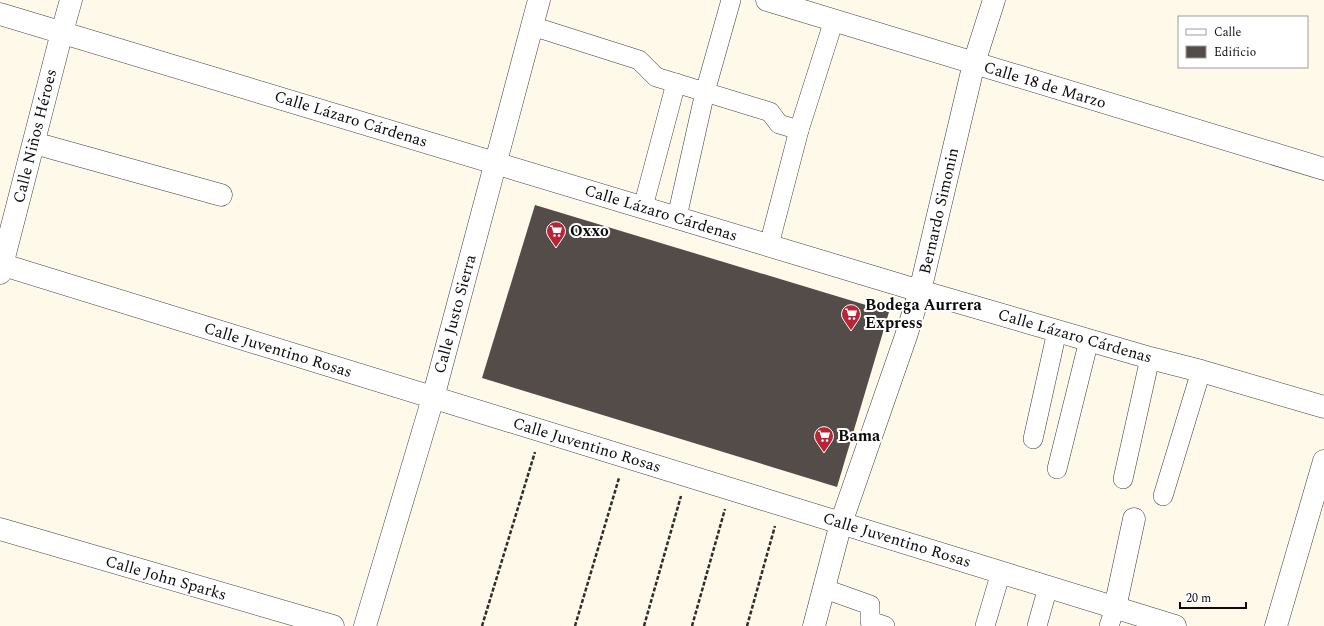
<svg xmlns="http://www.w3.org/2000/svg" width="1324" height="626" font-family="Spectral,serif">
	<style>
		.building { fill: #544c48 }
		.lines { fill: none; stroke-linecap: round; stroke-linejoin: round }
		.pedestrian-casing { stroke: #3e3e3e; stroke-width: 20 }
		.minor-casing { stroke: #3e3e3e; stroke-width: 23 }
		.path { stroke: #2d2d2d; stroke-width: 2.5; stroke-dasharray: 4 2; stroke-linecap: butt }
		.pedestrian { stroke: #fff; stroke-width: 19 }
		.minor { stroke: #fff; stroke-width: 22 }
		.labels { text-anchor: middle; dominant-baseline: central; stroke-width: 4; stroke-linejoin: round; paint-order: stroke }
		.street-label { font-size: 16px; fill: #0b0b0b; stroke: #fff }
		.poi-label { font-size: 16px; font-weight: bold; fill: #0b0b0b; stroke: #fff; text-anchor: start }
	</style>
	<rect width="100%" height="100%" fill="#fff9ea"/>
	<polygon class="building" points="535,205 889,312 837,487 482,378"/>
	<g class="lines">
		<defs>
			<g id="pedestrian">
				<polyline points="532,26 639,60 656,77 770,112 779,124 799,130"/>
				<polyline points="643,207 676,83"/>
				<polyline points="677,217 705,92 731,0"/>
				<polyline points="769,245 799,130 834,20"/>
				<polyline points="1033,439 1057,331"/>
				<polyline points="1057,469 1089,340"/>
				<polyline points="1123,479 1150,358"/>
				<polyline points="1163,496 1201,371"/>
				<polyline points="825,589 870,605 870,621 885,626"/>
				<polyline points="985,626 1001,572"/>
				<polyline points="1037,626 1048,587"/>
				<polyline points="1109,626 1115,608"/>
			</g>
			<g id="minor">
				<polyline points="767,0 1324,169"/>
				<polyline points="0,14 920,291 1150,358 1201,371 1324,407"/>
				<polyline points="34,143 221,195"/>
				<polyline points="0,264 1175,626"/>
				<polyline points="0,273 62,32 71,0"/>
				<polyline points="0,529 333,626"/>
				<polyline points="1115,608 1134,519"/>
				<polyline points="365,626 433,398 539,0"/>
				<polyline points="814,626 841,523 906,336 920,291 974,63 994,0"/>
				<polyline points="1276,626 1324,461"/>
			</g>
		</defs>
		<use href="#pedestrian" class="pedestrian-casing"/>
		<use href="#minor" class="minor-casing"/>
		<g class="path">
			<polyline points="482,626 535,452"/>
			<polyline points="575,626 619,478"/>
			<polyline points="644,626 681,496"/>
			<polyline points="692,626 725,509"/>
			<polyline points="747,626 775,526"/>
		</g>
		<use href="#pedestrian" class="pedestrian"/>
		<use href="#minor" class="minor"/>
	</g>
	<defs>
		<symbol id="supermarket-pin" viewBox="-11 -11 22 30"><path d="M0 17L-7.5 6A9.5 9.5 0 1 1 7.5 6Z" fill="#b92535" stroke="#fff"/><path d="M-6-5.5h2.5l.6 2H6L4.5 2H-2.5L-4.4-4H-6ZM-1.5 3.2a1.3 1.3 0 1 0 .1 0ZM3 3.2a1.3 1.3 0 1 0 .1 0Z" fill="#fff"/></symbol>
	</defs>
	<g fill-rule="evenodd">
		<use href="#supermarket-pin" x="545" y="220" width="22" height="30"/>
		<use href="#supermarket-pin" x="840" y="303" width="22" height="30"/>
		<use href="#supermarket-pin" x="813" y="425" width="22" height="30"/>
	</g>
	<g class="labels">
		<g class="street-label">
			<text transform="translate(1045 85) rotate(17)">Calle 18 de Marzo</text>
			<text transform="translate(351 119) rotate(17)">Calle Lázaro Cárdenas</text>
			<text transform="translate(35 136) rotate(-76)">Calle Niños Héroes</text>
			<text transform="translate(939 211) rotate(-77)">Bernardo Simonin</text>
			<text transform="translate(661 213) rotate(17)">Calle Lázaro Cárdenas</text>
			<text transform="translate(455 314) rotate(-75)">Calle Justo Sierra</text>
			<text transform="translate(1075 336) rotate(16)">Calle Lázaro Cárdenas</text>
			<text transform="translate(278 350) rotate(17)">Calle Juventino Rosas</text>
			<text transform="translate(587 445) rotate(17)">Calle Juventino Rosas</text>
			<text transform="translate(897 540) rotate(17)">Calle Juventino Rosas</text>
			<text transform="translate(166 578) rotate(16)">Calle John Sparks</text>
		</g>
		<g class="poi-label">
			<text x="570" y="231">Oxxo</text>
			<text x="865" y="305">Bodega Aurrera<tspan x="865" dy="18">Express</tspan></text>
			<text x="838" y="436">Bama</text>
		</g>
	</g>
	<rect x="1178" y="16" width="130" height="52" fill="#ffffff" stroke="#9d9d9d"/>
	<rect x="1186" y="29" width="20" height="6" fill="#ffffff" stroke="#9d9d9d"/>
	<text x="1214" y="36" font-size="12" fill="#0b0b0b">Calle</text>
	<rect x="1186" y="46" width="20" height="12" fill="#544c48" stroke="#9d9d9d"/>
	<text x="1214" y="56" font-size="12" fill="#0b0b0b">Edificio</text>
	<path d="M1180 602v6h66v-6" fill="none" stroke="#0b0b0b" stroke-width="2"/>
	<text x="1186" y="602" font-size="12" fill="#0b0b0b" stroke="#ffffff" stroke-width="3" paint-order="stroke">20 m</text>
</svg>
